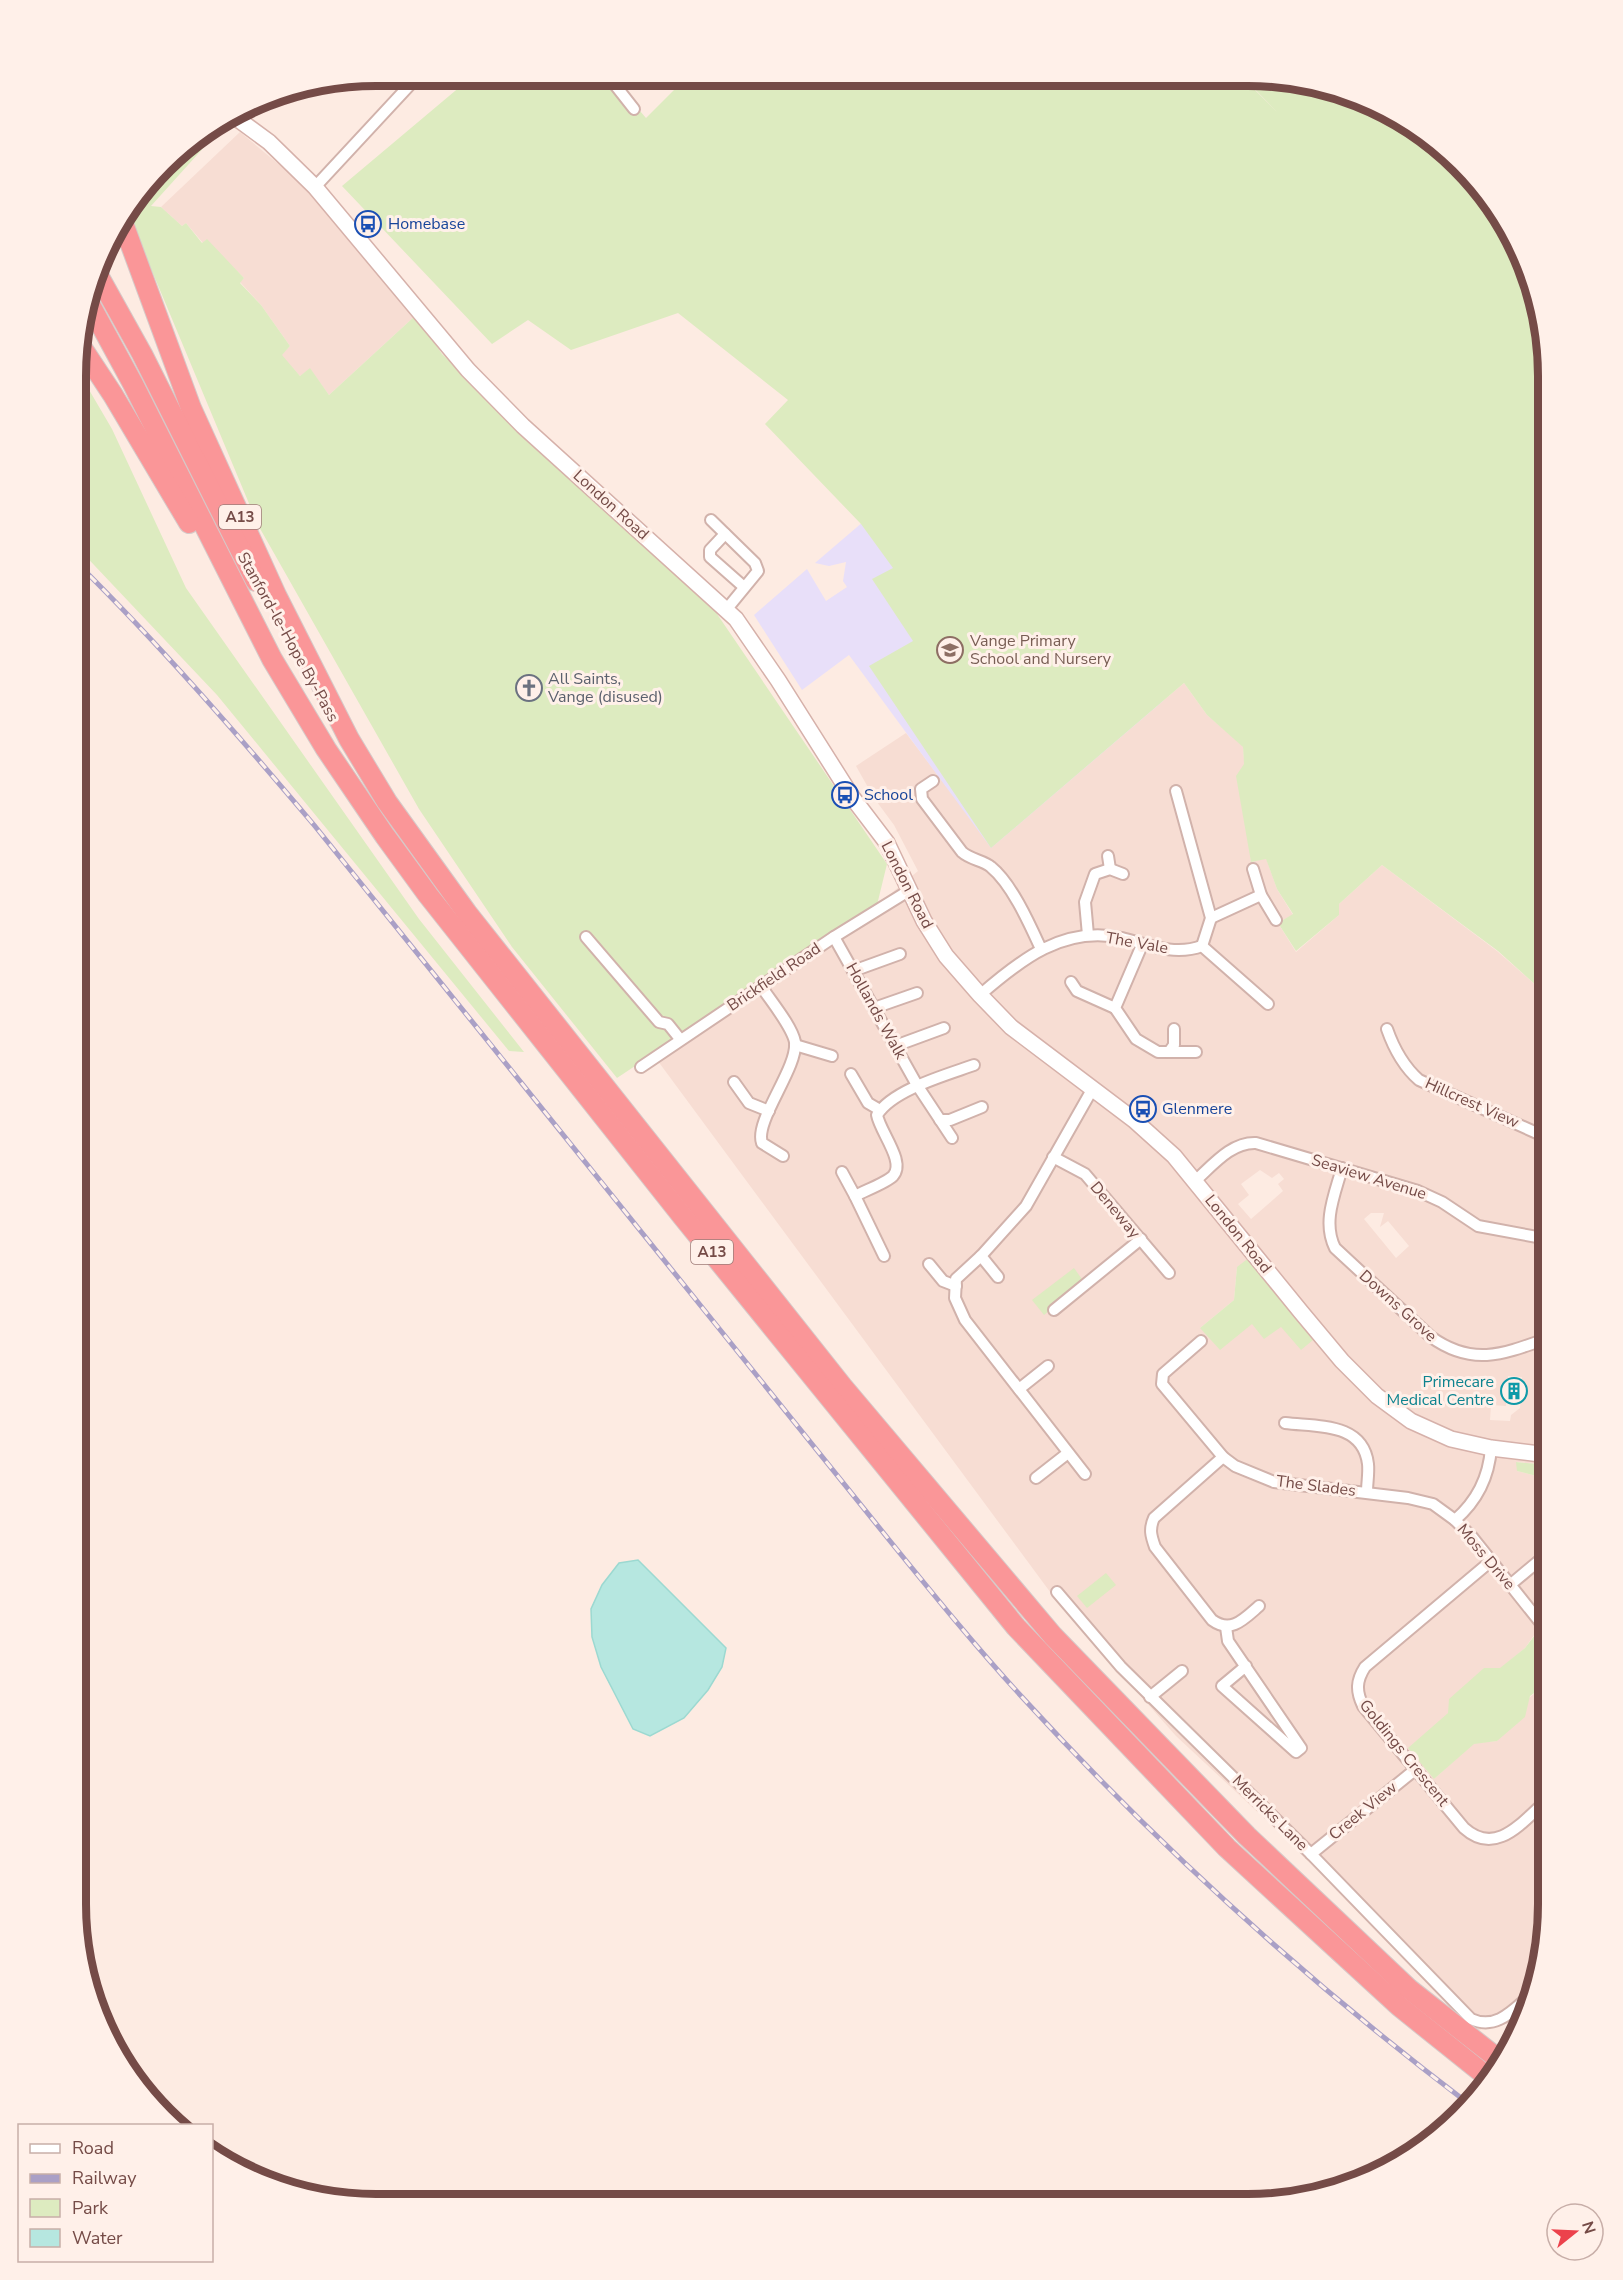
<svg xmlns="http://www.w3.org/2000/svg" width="1623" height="2280" font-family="'Nunito Sans',sans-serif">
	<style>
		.residential { fill: #f7ddd3; fill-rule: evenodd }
		.education { fill: #e8dff9 }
		.green { fill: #ddebc0 }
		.water { fill: #b6e7e0; stroke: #9cd9d1; stroke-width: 1.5 }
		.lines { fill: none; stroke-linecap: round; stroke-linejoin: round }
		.street-casing { stroke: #d1b2ab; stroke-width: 14 }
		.secondary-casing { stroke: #d6b1aa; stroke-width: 18 }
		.highway-casing { stroke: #d6c9c8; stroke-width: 22 }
		.street { stroke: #fff; stroke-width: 10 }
		.secondary { stroke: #fff; stroke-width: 15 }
		.highway { stroke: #fa9698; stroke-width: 20 }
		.rail-casing { stroke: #aaa0c6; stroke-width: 5 }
		.rail { stroke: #fff0e9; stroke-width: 3; stroke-dasharray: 9; stroke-linecap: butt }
		.labels { text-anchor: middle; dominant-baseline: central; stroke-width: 6; stroke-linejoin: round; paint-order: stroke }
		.shield { fill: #fff0e9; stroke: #9e7c78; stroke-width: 1.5 }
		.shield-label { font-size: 15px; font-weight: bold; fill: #754b47 }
		.transit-label { font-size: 16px; fill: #164399; stroke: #fff0e9; text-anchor: start }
		.street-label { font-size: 16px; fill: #754b47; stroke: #fff0e9 }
		.education-label { font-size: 16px; fill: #785e54; stroke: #fff0e9; text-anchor: start }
		.worship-label { font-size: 16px; fill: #5b616d; stroke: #fff0e9; text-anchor: start }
		.culture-label { font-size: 16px; fill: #0d838f; stroke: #fff0e9; text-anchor: end }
		.rim { fill: none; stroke: #754b47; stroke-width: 8 }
	</style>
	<rect width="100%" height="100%" fill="#fdebe2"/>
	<g class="residential">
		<polygon points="240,132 305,186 357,250 416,315 329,395 310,369 300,376 281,355 290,346 261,305 240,282 244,278 206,240 203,243 186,223 182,226 161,207"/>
		<path d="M1184 683 1207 715 1243 746 1251 862 1266 858 1277 889 1293 915 1278 923 1296 952 1339 915V904L1382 865 1497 951 1548 996V1244L1542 1243V1250L1548 1259V1375H1539L1538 1400 1543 1418 1548 1422V1465L1517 1462V1471L1548 1479 1547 1642 1537 1631 1525 1648 1448 1713 1434 1779 1474 1743 1497 1741 1530 1697 1547 1684V1924L1532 2001 1527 2011 1514 2022 1475 2031 1309 1860 1176 1736 1056 1600 652 1053 877 905 918 871 894 825 874 798 856 766 906 733 992 847ZM1260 1170 1272 1178 1279 1173 1284 1179 1278 1184 1283 1191 1251 1219 1238 1204 1249 1195 1241 1184ZM1371 1213H1384L1380 1227 1388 1221 1409 1246 1396 1258 1364 1219ZM1237 1267 1252 1324 1200 1328 1234 1300ZM1508 1376 1522 1377 1520 1408 1511 1415 1510 1421 1490 1420 1491 1405 1506 1406Z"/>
	</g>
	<polygon class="education" points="954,444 1163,701 991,848 849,655 802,690 754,615 807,569 826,601 847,587 843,581 846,562 829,566 815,563"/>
	<g class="green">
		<polygon points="474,75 610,76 646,118 688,76 1242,77 1277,112 1244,78 1287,78 1362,98 1430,137 1474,178 1517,243 1542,317 1548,376 1548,996 1498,951 1382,865 1339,904 1339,915 1296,951 1278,923 1293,914 1277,889 1266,859 1251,862 1236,776 1244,764 1243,747 1207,715 1184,683 991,848 869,666 913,641 872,579 893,568 861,524 765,424 788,400 678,313 571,350 528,320 492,344 342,186"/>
		<polygon points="223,123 225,124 151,206 161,207 182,226 186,223 202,243 207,239 244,278 240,283 261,305 290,346 282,355 300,376 310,368 329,395 416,315 442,354 715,611 887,864 877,905 617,1078 512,947 419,809 258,525 127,211 178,149"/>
		<polygon points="78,371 112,429 186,588 419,919 524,1052 509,1051 217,695 77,547"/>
		<polygon points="1250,1257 1313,1340 1301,1350 1281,1327 1264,1339 1252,1324 1220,1350 1200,1328 1234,1300 1237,1267"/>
		<polygon points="1074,1268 1084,1282 1044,1315 1032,1300"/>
		<polygon points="1516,1462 1548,1465 1548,1479 1517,1471"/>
		<polygon points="1106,1573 1116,1585 1087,1608 1077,1596"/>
		<polygon points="1538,1631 1547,1642 1547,1684 1530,1696 1525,1717 1497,1741 1474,1744 1434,1779 1408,1748 1448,1713 1449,1699 1484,1668 1500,1668 1525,1648"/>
	</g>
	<polygon class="water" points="638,1560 726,1648 722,1667 708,1690 684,1718 650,1736 633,1729 601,1667 592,1637 591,1609 602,1585 619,1563"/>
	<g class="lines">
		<defs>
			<g id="street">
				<polyline points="608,76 634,109"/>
				<polyline points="315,187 419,75"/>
				<polyline points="711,520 755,563 758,571 726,610"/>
				<polyline points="725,534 710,550 710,557 744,587"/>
				<path d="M933 781 921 789 922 799 962 852C971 860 983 860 991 867 1012 884 1030 925 1041 949"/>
				<polyline points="1176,791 1211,918 1202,946"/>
				<polyline points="1108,856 1110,869"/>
				<polyline points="1253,869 1261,895 1276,920"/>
				<polyline points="1211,918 1261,895"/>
				<polyline points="1088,935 1085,902 1095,874 1110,869 1123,874"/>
				<polyline points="586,937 659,1022 668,1024 680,1039"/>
				<polyline points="834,937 917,1085 952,1138"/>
				<polyline points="1142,945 1115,1008 1136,1039 1158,1052 1196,1052"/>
				<polyline points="853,971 900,954"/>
				<polyline points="1071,982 1077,991 1115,1008"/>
				<path d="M761 986C770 1000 792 1026 795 1042 798 1068 754 1121 762 1143L783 1156"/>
				<path d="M980 995C1020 960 1064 925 1122 938 1149 945 1175 956 1202 946L1268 1004"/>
				<polyline points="874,1008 917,993"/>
				<path d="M1387 1029C1394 1049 1403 1066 1419 1080L1548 1138"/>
				<polyline points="795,1045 832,1056"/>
				<polyline points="895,1046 944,1028"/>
				<polyline points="1169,1052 1174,1045 1174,1029"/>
				<polyline points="641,1067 834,937 910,890"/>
				<polyline points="851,1074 868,1103 880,1110"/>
				<polyline points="734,1082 749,1103 769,1111"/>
				<polyline points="940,1120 950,1120 982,1107"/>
				<polyline points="1053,1157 1085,1174 1169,1273"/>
				<path d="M1342 1168C1335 1194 1322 1222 1335 1248L1431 1337C1473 1367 1504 1354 1548 1338"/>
				<path d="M842 1172 855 1196C864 1191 886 1183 893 1176 906 1162 880 1132 877 1115 892 1090 946 1075 974 1065"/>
				<path d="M1195 1181C1213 1165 1231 1142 1256 1143L1418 1191 1442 1202 1478 1226 1548 1239"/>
				<polyline points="855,1196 884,1256"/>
				<polyline points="981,1256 998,1277"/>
				<polyline points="929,1264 943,1281 956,1286"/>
				<polyline points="1054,1310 1141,1239"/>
				<polyline points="1201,1341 1163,1374 1162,1384 1223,1457 1235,1466 1274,1482 1408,1498 1433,1504 1455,1520"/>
				<polyline points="1019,1389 1048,1366"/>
				<path d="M1285 1423C1317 1427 1363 1422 1368 1464 1369 1473 1367 1483 1367 1492"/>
				<path d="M1491 1448C1489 1476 1477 1501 1455 1520L1473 1538 1547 1631"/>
				<path d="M1223 1457 1154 1518C1149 1529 1151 1536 1155 1547L1212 1620C1231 1634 1244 1619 1259 1606"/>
				<polyline points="1085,1474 965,1320 955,1298 956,1279 981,1256 1026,1206 1093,1088"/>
				<polyline points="1036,1478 1068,1453"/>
				<path d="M1491 1561 1365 1667C1356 1681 1356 1691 1363 1706L1464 1828C1496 1857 1522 1822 1547 1800"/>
				<polyline points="1510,1585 1547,1554"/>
				<path d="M1057 1592 1121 1667 1311 1854 1471 2019C1497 2031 1514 2009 1533 1993"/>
				<polyline points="1226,1627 1228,1641 1301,1748 1296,1752 1222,1686 1246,1666"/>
				<polyline points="1150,1697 1182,1671"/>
				<polyline points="1311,1854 1416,1769"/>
			</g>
			<polyline id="secondary" points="235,117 269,142 315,187 468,370 523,426 736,619 778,680 852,797 887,843 924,921 946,956 980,995 1011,1027 1134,1120 1174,1156 1301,1312 1342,1361 1377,1396 1411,1421 1451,1439 1491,1448 1548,1455"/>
			<g id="highway">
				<polyline points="121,218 191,408 276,595 349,739 387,802 467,913 842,1386 1053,1636 1247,1836 1409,1989 1502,2062"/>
				<polyline points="98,275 142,354 256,581"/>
				<polyline points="89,303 133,384 272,659 326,749 385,836 428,895 683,1217 1016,1627 1227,1848 1399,2006 1490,2079"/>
				<polyline points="78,342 113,395 189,523"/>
			</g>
		</defs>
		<use href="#street" class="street-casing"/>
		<use href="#secondary" class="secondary-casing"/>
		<use href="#highway" class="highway-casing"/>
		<use href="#street" class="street"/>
		<use href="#secondary" class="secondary"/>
		<use href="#highway" class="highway"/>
		<defs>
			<path id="rail" d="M77 563C161 646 238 735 314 825L890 1541C933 1594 976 1647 1022 1697 1158 1846 1308 1982 1469 2104"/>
		</defs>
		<use href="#rail" class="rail-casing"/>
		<use href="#rail" class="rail"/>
	</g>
	<defs>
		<symbol id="bus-ring" viewBox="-11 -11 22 22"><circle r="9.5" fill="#fff0e9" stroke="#1a4fb4" stroke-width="1.5"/><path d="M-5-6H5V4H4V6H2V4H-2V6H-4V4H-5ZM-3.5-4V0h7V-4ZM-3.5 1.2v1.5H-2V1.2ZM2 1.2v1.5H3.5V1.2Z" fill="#1a4fb4"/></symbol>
		<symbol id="school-ring" viewBox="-11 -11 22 22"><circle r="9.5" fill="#fff0e9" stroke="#8d6e63" stroke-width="1.5"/><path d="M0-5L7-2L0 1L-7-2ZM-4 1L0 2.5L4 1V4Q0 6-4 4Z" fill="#8d6e63"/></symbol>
		<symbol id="church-ring" viewBox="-11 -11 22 22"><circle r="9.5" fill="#fff0e9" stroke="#6b7280" stroke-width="1.5"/><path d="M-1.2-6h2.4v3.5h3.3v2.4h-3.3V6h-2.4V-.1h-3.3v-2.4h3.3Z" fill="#6b7280"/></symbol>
		<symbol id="building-ring" viewBox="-11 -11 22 22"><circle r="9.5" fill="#fff0e9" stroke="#0f9aa8" stroke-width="1.5"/><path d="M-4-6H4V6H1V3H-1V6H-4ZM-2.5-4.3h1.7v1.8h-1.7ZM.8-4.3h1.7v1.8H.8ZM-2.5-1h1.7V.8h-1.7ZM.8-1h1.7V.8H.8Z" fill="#0f9aa8"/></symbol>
	</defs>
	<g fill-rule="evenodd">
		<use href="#bus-ring" x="353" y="209" width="30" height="30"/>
		<use href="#school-ring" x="935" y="635" width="30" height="30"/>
		<use href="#church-ring" x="514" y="673" width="30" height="30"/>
		<use href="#bus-ring" x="830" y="780" width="30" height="30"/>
		<use href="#bus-ring" x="1128" y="1094" width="30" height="30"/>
		<use href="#building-ring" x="1499" y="1376" width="30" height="30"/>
	</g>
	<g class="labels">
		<g class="shield">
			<rect x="219" y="505" width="42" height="24" rx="4.5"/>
			<rect x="691" y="1240" width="42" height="24" rx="4.5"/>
		</g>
		<g class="shield-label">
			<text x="240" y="517">A13</text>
			<text x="712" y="1252">A13</text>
		</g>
		<g class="transit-label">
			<text x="388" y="224">Homebase</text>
			<text x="864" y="795">School</text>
			<text x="1162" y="1109">Glenmere</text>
		</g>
		<g class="street-label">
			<text transform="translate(611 505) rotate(42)">London Road</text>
			<text transform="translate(288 637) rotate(61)">Stanford-le-Hope By-Pass</text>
			<text transform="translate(907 885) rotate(63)">London Road</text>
			<text transform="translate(1137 943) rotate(10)">The Vale</text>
			<text transform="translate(774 977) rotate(-34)">Brickfield Road</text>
			<text transform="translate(876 1011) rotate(61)">Hollands Walk</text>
			<text transform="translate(1472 1103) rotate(24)">Hillcrest View</text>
			<text transform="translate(1369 1177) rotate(17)">Seaview Avenue</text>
			<text transform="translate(1115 1210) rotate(50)">Deneway</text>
			<text transform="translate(1238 1234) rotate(51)">London Road</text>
			<text transform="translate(1398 1306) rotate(42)">Downs Grove</text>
			<text transform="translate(1316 1486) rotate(7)">The Slades</text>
			<text transform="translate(1486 1557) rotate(50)">Moss Drive</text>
			<text transform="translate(1404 1753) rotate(51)">Goldings Crescent</text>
			<text transform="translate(1363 1811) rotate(-39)">Creek View</text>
			<text transform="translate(1270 1813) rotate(45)">Merricks Lane</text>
		</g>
		<g class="education-label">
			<text x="970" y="641">Vange Primary<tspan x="970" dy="18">School and Nursery</tspan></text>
		</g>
		<g class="worship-label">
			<text x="548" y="679">All Saints,<tspan x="548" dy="18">Vange (disused)</tspan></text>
		</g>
		<g class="culture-label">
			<text x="1494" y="1382">Primecare<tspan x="1494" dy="18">Medical Centre</tspan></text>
		</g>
	</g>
	<path d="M0 0H1623V2280H0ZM376 86H1248A290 290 0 0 1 1538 376V1904A290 290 0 0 1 1248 2194H376A290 290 0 0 1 86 1904V376A290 290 0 0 1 376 86Z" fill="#fff0e9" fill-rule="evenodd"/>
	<path class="rim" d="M376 86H1248A290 290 0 0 1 1538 376V1904A290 290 0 0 1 1248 2194H376A290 290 0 0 1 86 1904V376A290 290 0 0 1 376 86Z"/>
	<rect x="18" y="2124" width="195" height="138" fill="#fff0e9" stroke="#c8aea8" stroke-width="1.5"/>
	<rect x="30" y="2144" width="30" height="9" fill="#ffffff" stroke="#c8aea8" stroke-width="1.5"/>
	<text x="72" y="2154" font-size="18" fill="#754b47">Road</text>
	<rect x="30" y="2174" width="30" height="9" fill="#aaa0c6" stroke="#c8aea8" stroke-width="1.5"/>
	<text x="72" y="2184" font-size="18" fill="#754b47">Railway</text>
	<rect x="30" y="2199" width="30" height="18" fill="#ddebc0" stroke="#c8aea8" stroke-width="1.5"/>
	<text x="72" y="2214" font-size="18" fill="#754b47">Park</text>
	<rect x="30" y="2229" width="30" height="18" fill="#b6e7e0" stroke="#c8aea8" stroke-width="1.5"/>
	<text x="72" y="2244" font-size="18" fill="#754b47">Water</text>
	<g transform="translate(1575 2232) rotate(72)"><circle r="28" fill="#fff0e9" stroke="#c8aea8" stroke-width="1.5"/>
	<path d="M0-4.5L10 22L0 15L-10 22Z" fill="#ec424c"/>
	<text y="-9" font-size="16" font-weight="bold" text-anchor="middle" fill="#754b47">N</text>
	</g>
</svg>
